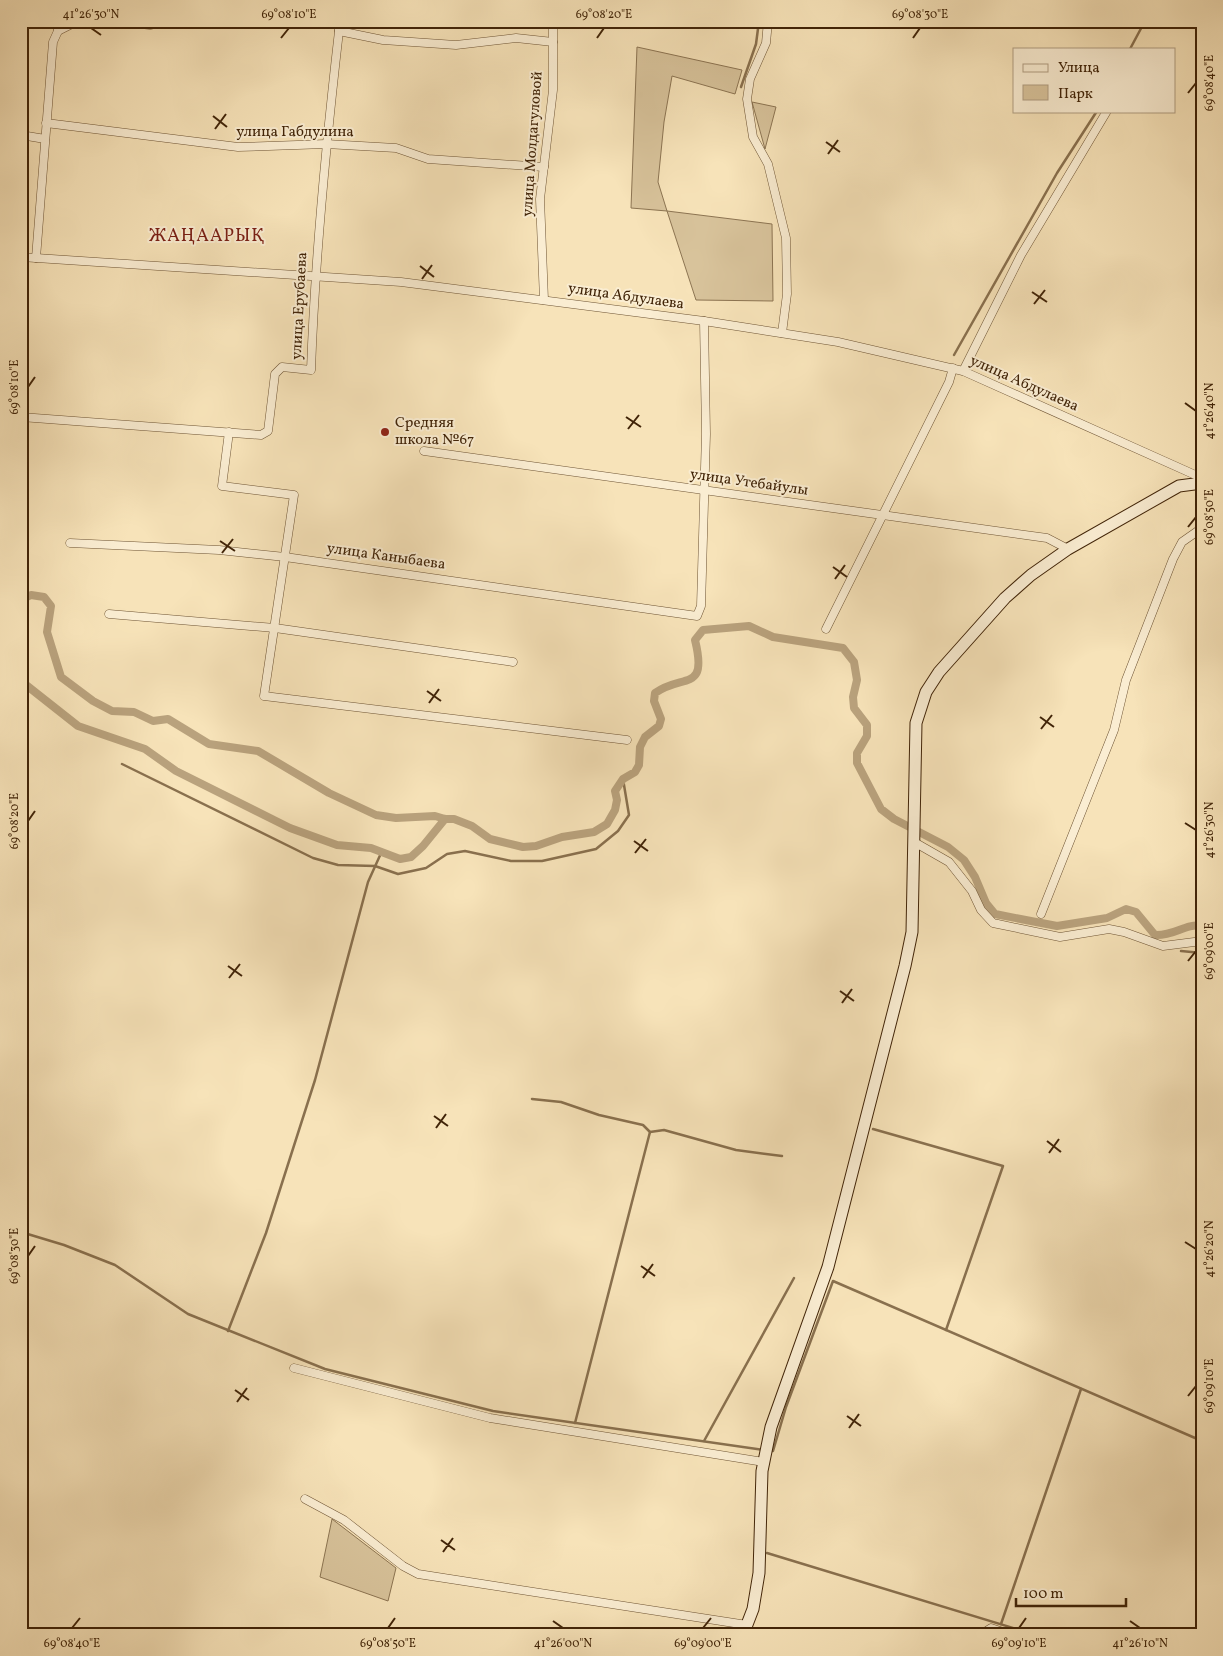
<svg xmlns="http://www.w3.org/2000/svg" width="1223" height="1656" font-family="Vollkorn,serif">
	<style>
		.green { fill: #d8c39b; stroke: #8c7452 }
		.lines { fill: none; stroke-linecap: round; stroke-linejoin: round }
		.stream { stroke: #89704e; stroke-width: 2.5 }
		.canal { stroke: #b9a27d; stroke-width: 8 }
		.street-casing { stroke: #6e5434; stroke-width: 9 }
		.secondary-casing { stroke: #412408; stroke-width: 13 }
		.street { stroke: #faedd2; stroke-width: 8 }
		.secondary { stroke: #faedd2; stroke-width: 11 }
		.ticks { fill: none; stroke: #412408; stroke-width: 2 }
		.poi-dot { fill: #8f2418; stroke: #faedd2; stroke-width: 2 }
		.labels { text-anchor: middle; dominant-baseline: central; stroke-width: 4; stroke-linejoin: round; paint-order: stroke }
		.street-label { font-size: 15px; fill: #412408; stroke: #faedd2 }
		.poi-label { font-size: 15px; fill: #412408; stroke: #faedd2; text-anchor: start }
		.quarter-label { font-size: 18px; letter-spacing: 1px; fill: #7a1f14; stroke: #faedd2 }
		.neatline { fill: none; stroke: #412408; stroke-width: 2 }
		.ticks-label { font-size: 12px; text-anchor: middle; fill: #412408 }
	</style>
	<rect width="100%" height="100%" fill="#f7e3b9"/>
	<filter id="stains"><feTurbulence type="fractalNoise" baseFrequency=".004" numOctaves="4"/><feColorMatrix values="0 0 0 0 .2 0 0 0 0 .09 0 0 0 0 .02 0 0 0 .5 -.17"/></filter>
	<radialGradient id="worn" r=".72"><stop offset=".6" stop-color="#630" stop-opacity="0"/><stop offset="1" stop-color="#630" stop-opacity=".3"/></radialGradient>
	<g class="green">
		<polygon points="637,47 742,70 735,94 672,76 664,122 658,182 667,211 772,224 773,301 696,300 667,211 631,208"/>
		<polygon points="752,102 776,107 765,149"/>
		<polygon points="332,1519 396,1568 388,1601 320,1577"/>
	</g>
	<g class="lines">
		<g class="stream">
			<polyline points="1130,49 1145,21"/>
			<polyline points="741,87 756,44 759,21"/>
			<polyline points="954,355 1057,173 1097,111"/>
			<polyline points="122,764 313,858 338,865 375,866 398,874 426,868 447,854 465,851 511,861 542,861 596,849 618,831 629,815 623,779"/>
			<polyline points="1181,951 1202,953"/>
			<polyline points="532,1099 561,1102 599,1115 643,1125 650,1132 575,1423"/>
			<polyline points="873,1129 1003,1166 946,1330"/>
			<polyline points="650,1132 664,1130 736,1150 782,1156"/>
			<polyline points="21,1232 64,1245 115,1265 188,1314 325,1369 493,1411 764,1450"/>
			<polyline points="228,1331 266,1233 315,1080 368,882 382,851"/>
			<polyline points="704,1441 794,1278"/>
			<polyline points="769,1451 773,1451 786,1407 833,1281 1202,1441"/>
			<polyline points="767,1553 1036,1635"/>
			<polyline points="1001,1624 1081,1389"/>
		</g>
		<g class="canal">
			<path d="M21 600 31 595 44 597 51 606 47 632 61 677 93 701 112 711 134 712 153 721 168 719 209 744 258 751 329 793 376 815 396 818 435 816 445 819H454L472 826 490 839 523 847 536 846 562 837 594 832 607 824 615 810 617 800 615 791 623 779 635 772 639 765 640 747 645 737 659 726 661 719 654 701 655 693C683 673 708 693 695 640L703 630 749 626 773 637 843 648 854 662 857 680 853 697 854 708 867 725V736L857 753V763L881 809 894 819 948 847 964 860 975 877 986 903 995 914 1057 926 1107 918 1126 909 1136 912 1155 935C1175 936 1185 923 1202 926"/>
			<polyline points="21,681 78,726 145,749 176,771 290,828 337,845 371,848 400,859 411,857 423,846 445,819"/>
		</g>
		<defs>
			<g id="street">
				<polyline points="109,21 150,25 170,21"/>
				<polyline points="768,21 766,43 750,79 747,99 753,137 768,164 786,238 787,294 782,333"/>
				<polyline points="58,31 78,21"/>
				<polyline points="339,31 383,40 456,45 516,38 553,42"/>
				<polyline points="46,123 238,147 326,144 396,148 428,159 544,167"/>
				<polyline points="21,135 45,139"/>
				<polyline points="21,257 401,282 704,321 838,342 963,371 1202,478"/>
				<polyline points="36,258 53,42 58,31 57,21"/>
				<polyline points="544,300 540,199 553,90 553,21"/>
				<polyline points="963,371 1021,255 1107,111"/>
				<path d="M21 417 261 435 268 431 275 374 282 367 311 370C315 256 326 144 339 31L338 21"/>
				<polyline points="229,432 222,486 294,495 264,696 627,740"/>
				<polyline points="424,451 1047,538 1068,549"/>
				<polyline points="70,543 219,550 285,557 697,616 701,606 706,434 704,321"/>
				<polyline points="109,614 275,628 513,662"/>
				<polyline points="826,629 949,382 953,368"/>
				<polyline points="914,842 949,862 972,891 981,910 993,923 1060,937 1109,929 1124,932 1163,946 1202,941"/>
				<polyline points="1041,914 1114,730 1126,680 1173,559 1182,542 1202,528"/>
				<polyline points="294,1368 490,1418 764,1462"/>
				<polyline points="305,1499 344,1520 403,1566 418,1574 747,1625"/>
				<polyline points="980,1635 991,1628 1012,1635"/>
			</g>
			<polyline id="secondary" points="743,1635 753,1609 759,1573 762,1471 771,1427 828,1267 905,966 912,932 916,723 926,692 939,672 1005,598 1031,575 1068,549 1179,486 1202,483"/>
		</defs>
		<use href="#street" class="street-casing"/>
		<use href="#secondary" class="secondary-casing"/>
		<use href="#street" class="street"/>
		<use href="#secondary" class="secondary"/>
	</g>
	<path class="ticks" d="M91 28 101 35M281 38 289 28M597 38 604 28M913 38 920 28M1188 93 1196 83M213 116 227 127M215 129 226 114M826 142 840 152M828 154 838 140M420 266 434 277M422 279 432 265M1032 292 1047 302M1034 304 1045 290M28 387 35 377M1185 403 1196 411M626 417 641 427M628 429 639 415M1188 527 1196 517M220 541 235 551M222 553 233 539M833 567 847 577M835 579 845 565M427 691 441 701M429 703 439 689M1040 717 1054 727M1041 729 1052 715M28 821 35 811M1185 823 1196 830M634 841 648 851M635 853 646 839M1188 961 1196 951M228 966 242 976M229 978 240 964M840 991 854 1001M842 1003 852 989M434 1116 448 1126M436 1128 446 1114M1047 1141 1061 1152M1049 1153 1059 1139M1185 1242 1196 1249M28 1256 35 1246M641 1266 655 1276M643 1278 653 1264M235 1390 249 1400M1188 1396 1196 1386M237 1402 247 1388M847 1416 861 1426M849 1428 859 1414M441 1540 455 1550M443 1552 453 1538M553 1621 563 1628M1130 1621 1140 1628M72 1628 80 1618M388 1628 395 1618M703 1628 711 1618M1019 1628 1026 1618"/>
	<circle class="poi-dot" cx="385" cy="432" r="5"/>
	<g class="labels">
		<g class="street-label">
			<text x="295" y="132">улица Габдулина</text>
			<text transform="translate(533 144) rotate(-86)">улица Молдагуловой</text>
			<text transform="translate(626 297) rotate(8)">улица Абдулаева</text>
			<text transform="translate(300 306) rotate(-87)">улица Ерубаева</text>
			<text transform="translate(1024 384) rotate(24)">улица Абдулаева</text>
			<text transform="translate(749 483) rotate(8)">улица Утебайулы</text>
			<text transform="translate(386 557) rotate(8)">улица Каныбаева</text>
		</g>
		<g class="poi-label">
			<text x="395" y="423">Средняя<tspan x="395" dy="17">школа №67</tspan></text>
		</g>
		<g class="quarter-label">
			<text x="207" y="236">ЖАҢААРЫҚ</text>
		</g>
	</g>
	<rect width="1223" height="1656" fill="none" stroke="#f7e3b9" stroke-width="55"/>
	<rect x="1013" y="48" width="162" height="65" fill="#faedd2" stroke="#b09d81"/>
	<rect x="1023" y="64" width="25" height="8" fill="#faedd2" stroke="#b09d81"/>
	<text x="1058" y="72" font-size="15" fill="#412408">Улица</text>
	<rect x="1023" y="85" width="25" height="15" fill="#d8c39b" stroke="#b09d81"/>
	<text x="1058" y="98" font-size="15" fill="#412408">Парк</text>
	<path d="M1016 1598v8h110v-8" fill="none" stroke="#412408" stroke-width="2.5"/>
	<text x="1023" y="1598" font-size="15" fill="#412408" stroke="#faedd2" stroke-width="4" paint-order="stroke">100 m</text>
	<rect x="28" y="28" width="1168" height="1600" class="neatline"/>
	<g class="ticks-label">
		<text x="91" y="18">41°26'30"N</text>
		<text x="289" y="18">69°08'10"E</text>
		<text x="604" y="18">69°08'20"E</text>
		<text x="920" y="18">69°08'30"E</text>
		<text transform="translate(1209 83) rotate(-90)" y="4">69°08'40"E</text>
		<text transform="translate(14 387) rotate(-90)" y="4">69°08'10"E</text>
		<text transform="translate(1209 411) rotate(-90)" y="4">41°26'40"N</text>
		<text transform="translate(1209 517) rotate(-90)" y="4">69°08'50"E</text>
		<text transform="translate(14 821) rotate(-90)" y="4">69°08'20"E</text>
		<text transform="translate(1209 830) rotate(-90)" y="4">41°26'30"N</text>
		<text transform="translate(1209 951) rotate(-90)" y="4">69°09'00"E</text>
		<text transform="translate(1209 1249) rotate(-90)" y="4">41°26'20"N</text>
		<text transform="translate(14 1256) rotate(-90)" y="4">69°08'30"E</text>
		<text transform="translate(1209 1386) rotate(-90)" y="4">69°09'10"E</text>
		<text x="72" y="1647">69°08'40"E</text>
		<text x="388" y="1647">69°08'50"E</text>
		<text x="563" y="1647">41°26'00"N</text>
		<text x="703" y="1647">69°09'00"E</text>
		<text x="1019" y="1647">69°09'10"E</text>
		<text x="1140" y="1647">41°26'10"N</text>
	</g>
	<rect width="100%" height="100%" filter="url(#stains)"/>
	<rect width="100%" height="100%" fill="url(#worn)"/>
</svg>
